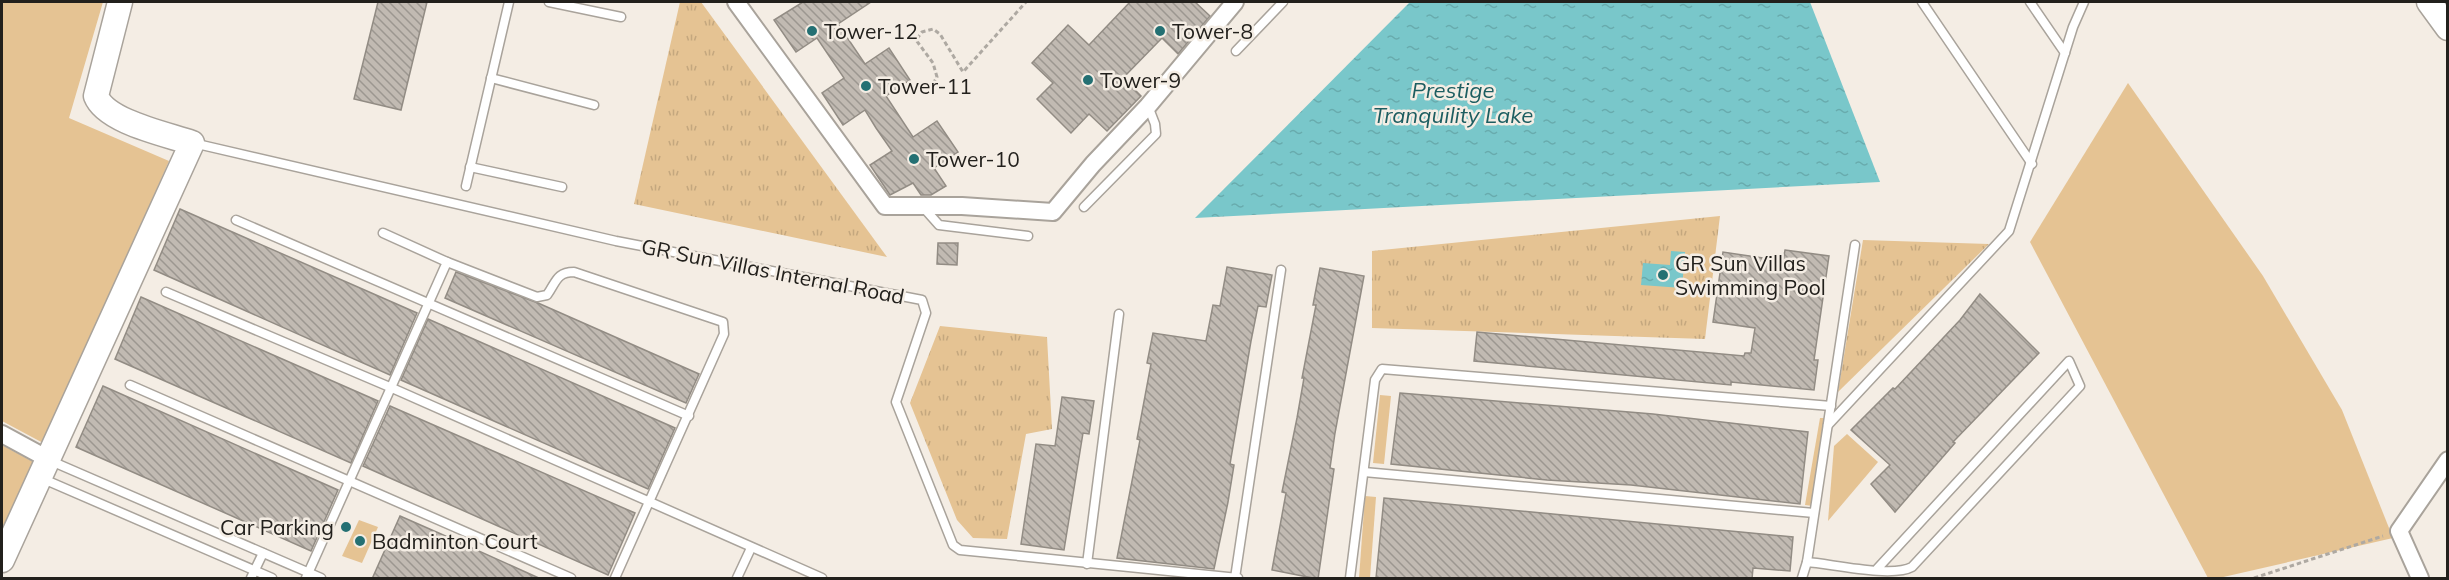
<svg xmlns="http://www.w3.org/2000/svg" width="2449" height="580" font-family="Mulish,sans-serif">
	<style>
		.green { fill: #e5c393 }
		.park { fill: url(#park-tufts) }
		.water { fill: url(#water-ripples) }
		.building { fill: url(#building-back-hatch); stroke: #928c84; stroke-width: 1.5 }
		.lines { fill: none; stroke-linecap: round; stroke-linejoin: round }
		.service-casing { stroke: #a9a39b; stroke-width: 11 }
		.minor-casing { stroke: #a9a39b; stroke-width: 20 }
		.secondary-casing { stroke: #a9a39b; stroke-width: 27 }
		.path { stroke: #aea9a2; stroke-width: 3; stroke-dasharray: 4.5 3; stroke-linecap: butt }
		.service { stroke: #fff; stroke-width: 8 }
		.minor { stroke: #fff; stroke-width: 16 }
		.secondary { stroke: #fff; stroke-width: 24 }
		.poi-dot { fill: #247073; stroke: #f4ede4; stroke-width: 2 }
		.labels { text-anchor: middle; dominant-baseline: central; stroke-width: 5; stroke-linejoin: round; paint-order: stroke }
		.poi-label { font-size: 21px; fill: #22201c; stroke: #f4ede4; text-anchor: start }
		.street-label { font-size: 21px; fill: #22201c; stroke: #f4ede4 }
		.water-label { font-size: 22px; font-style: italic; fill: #1c5d60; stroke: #f4ede4 }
	</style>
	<defs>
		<pattern id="park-tufts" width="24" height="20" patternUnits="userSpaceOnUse" patternTransform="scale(1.5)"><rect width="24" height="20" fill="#e5c393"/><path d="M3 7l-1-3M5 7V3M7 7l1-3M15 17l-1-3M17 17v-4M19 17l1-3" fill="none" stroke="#c4a77e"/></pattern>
		<pattern id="water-ripples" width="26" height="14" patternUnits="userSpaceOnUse" patternTransform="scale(1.5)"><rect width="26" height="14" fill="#79c7ca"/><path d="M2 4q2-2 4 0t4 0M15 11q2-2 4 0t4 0" fill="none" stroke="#68abad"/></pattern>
		<pattern id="building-back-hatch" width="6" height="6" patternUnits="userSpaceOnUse" patternTransform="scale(1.5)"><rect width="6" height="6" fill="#c1bab2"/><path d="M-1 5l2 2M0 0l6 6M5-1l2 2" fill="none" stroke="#9c9790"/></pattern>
	</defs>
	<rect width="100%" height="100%" fill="#f4ede4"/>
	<g class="green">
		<polygon points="2,2 103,2 69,118 169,161 45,444 2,421"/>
		<polygon points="2128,83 2263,276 2342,410 2393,538 2219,578 2208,578 2030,242"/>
		<polygon points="1380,395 1391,396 1384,464 1373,463"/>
		<polygon points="1820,418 1827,418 1813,506 1805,505"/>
		<polygon points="1847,434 1878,462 1828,521 1834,446"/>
		<polygon points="2,445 39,465 2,546"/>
		<polygon points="1365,496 1376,497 1370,578 1359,578"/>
		<polygon points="359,520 378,527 362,563 342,556"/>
	</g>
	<g class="park">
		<polygon points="680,2 701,2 887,257 634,204"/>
		<polygon points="1720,216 1705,339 1372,328 1372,251"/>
		<polygon points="1863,240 1989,244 1838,392"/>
		<polygon points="940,326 1047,337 1052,429 1026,434 1007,539 973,538 957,520 910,403"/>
	</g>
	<g class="water">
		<polygon points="1410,2 1810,2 1880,182 1195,218"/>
		<polygon points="1671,251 1685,252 1682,288 1641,285 1643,263 1670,265"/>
	</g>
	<g class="building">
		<polygon points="378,2 427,2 401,110 354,99"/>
		<polygon points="803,2 871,2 838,24 865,64 889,48 910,80 886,96 913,137 937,121 958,152 934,168 946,186 931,195 921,195 913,183 890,195 870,165 892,151 876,128 865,110 843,125 822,93 844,78 817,38 796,52 774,20"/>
		<polygon points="1130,2 1195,2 1210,16 1178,54 1162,38 1123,78 1141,96 1107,131 1089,114 1071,133 1037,99 1053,83 1032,63 1068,25 1089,45"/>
		<polygon points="180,209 417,313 390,375 154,270"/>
		<polygon points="938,243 958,243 957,265 937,264"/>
		<polygon points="1785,250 1829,256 1814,360 1818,360 1814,390 1731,382 1731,385 1474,361 1477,332 1744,356 1745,353 1751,353 1755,328 1713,322 1723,252 1783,261"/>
		<polygon points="1227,267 1272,275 1266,307 1258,306 1251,341 1230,464 1234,465 1228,502 1214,569 1117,558 1140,440 1137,439 1151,364 1147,363 1153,333 1206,341 1213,305 1220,306"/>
		<polygon points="1320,268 1364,276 1335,433 1330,468 1334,469 1318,579 1272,570 1286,493 1282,492 1297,418 1304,378 1302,378 1316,305 1313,305"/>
		<polygon points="456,272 538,303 699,374 686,403 445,298"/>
		<polygon points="1980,294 2039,353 1953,442 1955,443 1895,512 1871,484 1890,465 1851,430 1893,388 1895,389 1960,320"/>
		<polygon points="141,297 378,401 351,463 115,359"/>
		<polygon points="428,319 675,428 648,489 401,380"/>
		<polygon points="103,386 338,490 311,551 76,447"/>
		<polygon points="1400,393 1653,414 1808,432 1800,504 1631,485 1547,480 1391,464"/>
		<polygon points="1062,397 1094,401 1089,434 1083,433 1064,550 1021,544 1036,444 1055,446"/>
		<polygon points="390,406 635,513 608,575 363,466"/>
		<polygon points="1384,498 1793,537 1790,571 1753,568 1752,579 1376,578"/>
		<polygon points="400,516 441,534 541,579 372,579"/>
	</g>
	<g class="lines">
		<defs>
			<g id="service">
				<polyline points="549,2 621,17"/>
				<polyline points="1922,2 2032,164"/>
				<polyline points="2030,2 2065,53"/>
				<polyline points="1236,51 1283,2"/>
				<polyline points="491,78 594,105"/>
				<polyline points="193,143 616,241 922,300 926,313 896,402 953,545 960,550 1238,578"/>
				<polyline points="470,167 562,187"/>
				<polyline points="466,186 509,2"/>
				<polyline points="923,207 939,225 1028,236"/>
				<polyline points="1084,207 1156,134 1155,124 1148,106"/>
				<polyline points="236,220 689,416"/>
				<path d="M447 262 537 297 547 295C556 283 556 272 574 272L723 322 724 334 615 578"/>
				<polyline points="166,292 392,388 822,578"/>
				<polyline points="130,385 571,578"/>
				<polyline points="1828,425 2009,231 2073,27 2084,2"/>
				<polyline points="51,461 321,578"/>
				<polyline points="1364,472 1814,513"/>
				<polyline points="41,478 272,578"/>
				<path d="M1807 562C1832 564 1892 578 1912 567L2080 386 2069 361 1877 569"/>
				<polyline points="1087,564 1119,314"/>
				<polyline points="251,578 263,553"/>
				<polyline points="306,578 447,262 383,233"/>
				<polyline points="737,578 751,548"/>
				<polyline points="1235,578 1281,270"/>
				<polyline points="1350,578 1375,380 1382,369 1831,406"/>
				<polyline points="1802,578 1807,562 1855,245"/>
			</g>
			<g id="minor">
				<polyline points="736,2 885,206 962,206 1053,212 1093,164 1148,106 1235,2"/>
				<polyline points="2,434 48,459"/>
				<polyline points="2420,578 2399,531 2448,460"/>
			</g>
			<g id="secondary">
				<polyline points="2429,2 2448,28"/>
				<path d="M2 560 192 143C166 134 106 122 96 96L120 2"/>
			</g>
		</defs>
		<use href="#service" class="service-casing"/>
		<use href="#minor" class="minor-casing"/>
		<use href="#secondary" class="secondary-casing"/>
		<g class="path">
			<polyline points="929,90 937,77 933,63 916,40 922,32 933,29 940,34 963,72 1026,2"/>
			<polyline points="2254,578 2383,536"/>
		</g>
		<use href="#service" class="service"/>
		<use href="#minor" class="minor"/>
		<use href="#secondary" class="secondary"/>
	</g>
	<g class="poi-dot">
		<circle cx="812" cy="31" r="6"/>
		<circle cx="1160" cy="31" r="6"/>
		<circle cx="1088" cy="80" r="6"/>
		<circle cx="866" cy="86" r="6"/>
		<circle cx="914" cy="159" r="6"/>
		<circle cx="1663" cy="275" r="6"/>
		<circle cx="346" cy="527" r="6"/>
		<circle cx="360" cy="541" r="6"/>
	</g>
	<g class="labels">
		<g class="poi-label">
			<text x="824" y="31">Tower-12</text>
			<text x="1172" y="31">Tower-8</text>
			<text x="1100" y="80">Tower-9</text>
			<text x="878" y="86">Tower-11</text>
			<text x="926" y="159">Tower-10</text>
			<text x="1675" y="263">GR Sun Villas<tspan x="1675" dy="24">Swimming Pool</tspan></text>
			<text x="334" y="527" text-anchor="end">Car Parking</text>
			<text x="372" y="541">Badminton Court</text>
		</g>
		<g class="street-label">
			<text transform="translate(773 271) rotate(11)">GR Sun Villas Internal Road</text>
		</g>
		<g class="water-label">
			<text x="1453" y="90">Prestige<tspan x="1453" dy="25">Tranquility Lake</tspan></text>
		</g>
	</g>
	<rect width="2449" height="580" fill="none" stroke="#22201c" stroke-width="6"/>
</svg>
